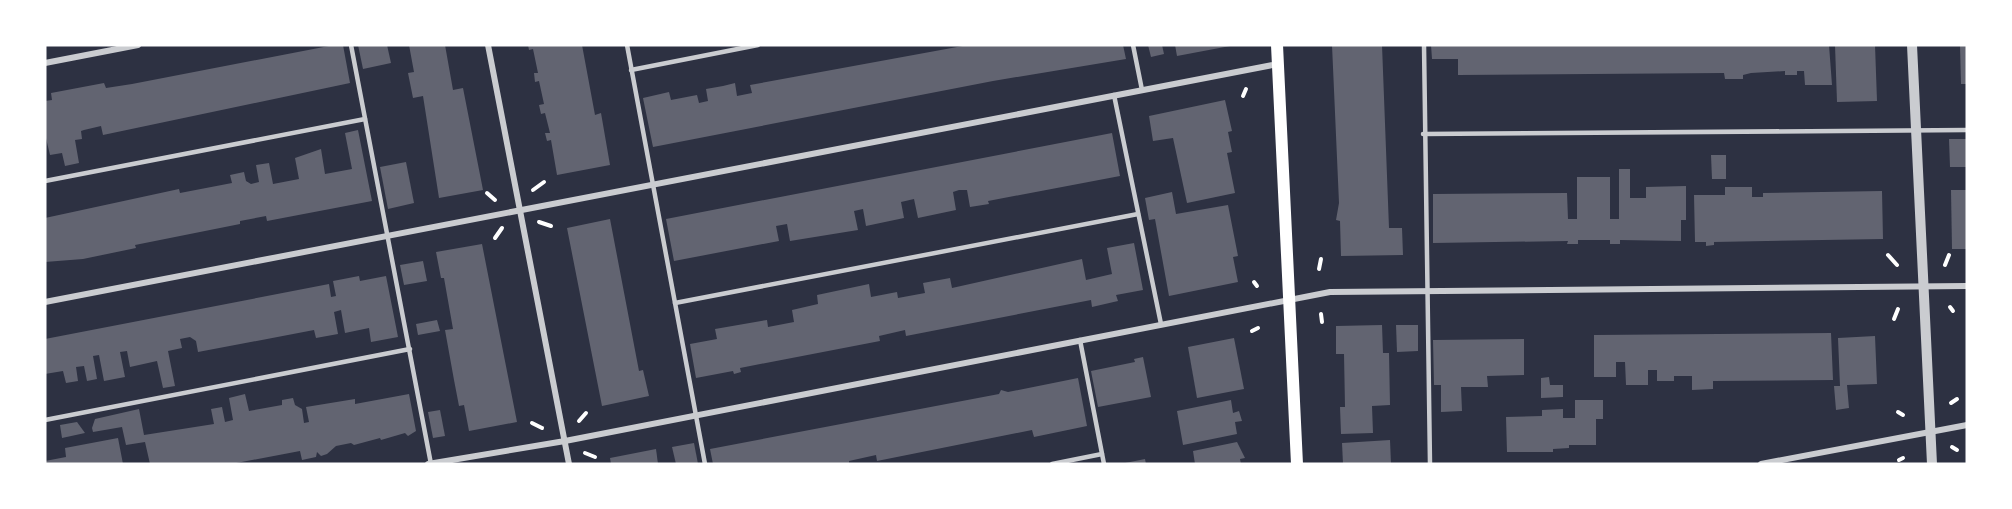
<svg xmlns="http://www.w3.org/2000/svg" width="2012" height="509" font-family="Jost,sans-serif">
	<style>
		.building { fill: #626471 }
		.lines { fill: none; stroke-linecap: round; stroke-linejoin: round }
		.path { stroke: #fff; stroke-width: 4 }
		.service { stroke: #caccd0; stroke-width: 4.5 }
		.minor { stroke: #caccd0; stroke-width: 6 }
		.tertiary { stroke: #caccd0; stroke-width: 10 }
		.secondary { stroke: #fff; stroke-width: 12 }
	</style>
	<rect width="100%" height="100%" fill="#2d3142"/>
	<g class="building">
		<polygon points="334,45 343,45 350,83 103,135 101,126 84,130 81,131 82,139 75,140 79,163 65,166 62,153 50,155 45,134 45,101 52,100 51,93 104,83 106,88 132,84"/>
		<polygon points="358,45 387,45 391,63 363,69"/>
		<polygon points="409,45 445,45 453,90 463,88 483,190 439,198 423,96 413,98 408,73 414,72"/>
		<polygon points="528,45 582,45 595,115 601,113 610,165 557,175 551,140 547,141 545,133 550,133 545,113 541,114 539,105 544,104 539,81 535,82 534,73 538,73 533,49 529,50"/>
		<polygon points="968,45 1123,45 1126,59 993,81 653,147 643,98 669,92 671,100 697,95 699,103 708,101 706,89 723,86 735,83 737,96 752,93 750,85"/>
		<polygon points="1148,45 1162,45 1164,54 1151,57"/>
		<polygon points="1175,45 1230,45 1230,46 1177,56"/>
		<polygon points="1332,45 1382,45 1389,228 1402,228 1403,255 1341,256 1340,221 1336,220 1339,203"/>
		<polygon points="1431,45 1829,45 1832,85 1805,85 1804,71 1797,71 1797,75 1785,75 1785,71 1751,73 1743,75 1743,79 1725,79 1724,73 1458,75 1458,59 1432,59"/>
		<polygon points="1835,45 1875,45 1877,101 1837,102"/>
		<polygon points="1960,45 1967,45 1967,84 1961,84"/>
		<polygon points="1225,100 1232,131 1228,132 1232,152 1227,153 1235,193 1187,203 1173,138 1153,141 1149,116"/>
		<polygon points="358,130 372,201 267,221 266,216 240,221 240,224 135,245 136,248 83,259 45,262 45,218 179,189 180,193 232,183 230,175 244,172 246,181 251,184 259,182 256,165 269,163 273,184 299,179 295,158 321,149 325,174 352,169 345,133"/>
		<polygon points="1112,133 1120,176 988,201 989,204 970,207 967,190 959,190 953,192 956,210 918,218 914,199 901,202 904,218 866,226 863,209 854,211 858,230 790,241 787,224 776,226 779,241 674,261 666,219"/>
		<polygon points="1949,139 1967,139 1967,167 1950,167"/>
		<polygon points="1711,155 1726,155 1726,179 1712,179"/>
		<polygon points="406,162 414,203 388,209 380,167"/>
		<polygon points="1619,169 1630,169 1630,198 1646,198 1646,187 1686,186 1686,220 1681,220 1681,241 1620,240 1620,244 1610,244 1610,240 1578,240 1578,244 1567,244 1568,241 1433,243 1433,194 1567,193 1568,219 1577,219 1577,177 1610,177 1610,219 1619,219"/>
		<polygon points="1725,187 1752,187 1752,197 1763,197 1763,193 1882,191 1883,239 1714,242 1714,245 1706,246 1706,242 1695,242 1694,195 1725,195"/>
		<polygon points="1951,190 1967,190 1967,249 1952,249"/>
		<polygon points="1172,192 1176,214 1228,205 1238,256 1233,257 1238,282 1169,296 1155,219 1149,220 1145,198"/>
		<polygon points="610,219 639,371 643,370 649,396 602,406 567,228"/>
		<polygon points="1134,243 1143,290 1116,295 1118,301 1092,307 1091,300 906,336 905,330 879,336 880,341 740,368 741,372 734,374 733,371 696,378 690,344 717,339 715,329 767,320 768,327 794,322 792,310 818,304 817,295 869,284 871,297 897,292 898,298 925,293 923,283 950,278 952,288 1082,259 1086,280 1112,274 1107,248"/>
		<polygon points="482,244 517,422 469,431 464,405 459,406 454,380 445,330 453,329 444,278 441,278 436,252"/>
		<polygon points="423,261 427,281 404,285 400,265"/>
		<polygon points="359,276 360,281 386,276 398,337 371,342 369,328 345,333 341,310 334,312 338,334 316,338 314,330 198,352 196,341 190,337 180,339 182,348 168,351 175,386 163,388 157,361 130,367 127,351 120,352 125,377 104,381 99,355 93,356 97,379 87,381 84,366 76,367 78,381 66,383 63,371 45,374 45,339 329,284 331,297 336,296 333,281"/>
		<polygon points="437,320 440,331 418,335 416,324"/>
		<polygon points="1382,325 1383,353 1389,353 1390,405 1372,406 1373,433 1341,434 1340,407 1345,407 1344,354 1336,354 1336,326"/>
		<polygon points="1396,325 1418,325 1418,351 1397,352"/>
		<polygon points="1831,333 1833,380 1713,381 1713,389 1692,390 1692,376 1674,376 1674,381 1657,381 1657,370 1648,370 1648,385 1626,385 1625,362 1616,362 1616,377 1594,377 1594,335"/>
		<polygon points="1875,336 1877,384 1847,385 1849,408 1836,410 1834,386 1840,386 1838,338"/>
		<polygon points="1234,338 1244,389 1197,398 1188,347"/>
		<polygon points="1524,339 1524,375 1487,376 1488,387 1461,387 1462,411 1441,412 1441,385 1434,385 1433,340"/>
		<polygon points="1143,357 1151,397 1098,407 1091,371 1135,362 1134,359"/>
		<polygon points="1549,377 1550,385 1563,385 1563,397 1541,398 1541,378"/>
		<polygon points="1078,378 1087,426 1034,437 1032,430 877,461 876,455 849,461 849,464 713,464 710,449 999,394 1001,390 1008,392"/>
		<polygon points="245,394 249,411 282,405 282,400 293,398 295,405 302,409 304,423 309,422 306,407 355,399 355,404 409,394 416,431 408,436 405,433 381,440 380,438 354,445 351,443 336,446 327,454 321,456 317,452 316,457 302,460 300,451 231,464 150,464 145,442 126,445 122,427 93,432 92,428 95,419 139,409 144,435 214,424 211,409 222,407 225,422 233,420 229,398"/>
		<polygon points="1231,400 1233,413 1239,411 1242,421 1235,422 1237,434 1183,445 1177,411"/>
		<polygon points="1575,400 1603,400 1603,419 1596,419 1596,445 1569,445 1569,448 1553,449 1553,452 1507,452 1506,417 1542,416 1542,410 1563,409 1563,418 1575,418"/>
		<polygon points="440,410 445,436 433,438 428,412"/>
		<polygon points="77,422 85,433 62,438 60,425"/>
		<polygon points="118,438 123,464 45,464 45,461 66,457 65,448"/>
		<polygon points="1390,440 1391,464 1343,464 1342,443"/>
		<polygon points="1237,442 1245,458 1240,459 1241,464 1195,464 1193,451"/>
		<polygon points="694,443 698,464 676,464 672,447"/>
		<polygon points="656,449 658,464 611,464 610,458"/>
		<polygon points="1145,459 1146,464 1126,464 1125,463"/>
	</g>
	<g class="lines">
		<g class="path">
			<polyline points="1243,96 1246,89"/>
			<polyline points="533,190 544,182"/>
			<polyline points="487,193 495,200"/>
			<polyline points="539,222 551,226"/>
			<polyline points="495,238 502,228"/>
			<polyline points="1888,255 1897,265"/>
			<polyline points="1945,265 1949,255"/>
			<polyline points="1319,269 1321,259"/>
			<polyline points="1254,282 1257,286"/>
			<polyline points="1950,307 1953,311"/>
			<polyline points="1321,314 1322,322"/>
			<polyline points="1894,319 1898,309"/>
			<polyline points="1252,331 1258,328"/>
			<polyline points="1951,403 1957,399"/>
			<polyline points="1898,412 1903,415"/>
			<polyline points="579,421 586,413"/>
			<polyline points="532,423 542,428"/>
			<polyline points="1952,447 1957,450"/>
			<polyline points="585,453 595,457"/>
			<polyline points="1899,460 1903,458"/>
		</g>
		<g class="service">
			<polyline points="351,45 431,464"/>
			<polyline points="627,45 705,464"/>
			<polyline points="1133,45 1142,90"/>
			<polyline points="1424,45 1430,464"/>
			<polyline points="631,70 758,45"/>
			<polyline points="1114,95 1161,324"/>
			<polyline points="1423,134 1967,130"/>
			<polyline points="45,181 365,119"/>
			<polyline points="675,303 1138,214"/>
			<polyline points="1080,340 1104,464"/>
			<polyline points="45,420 410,349"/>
			<polyline points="1052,464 1102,454"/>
		</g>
		<g class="minor">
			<polyline points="488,45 569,464"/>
			<polyline points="45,63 138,45"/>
			<polyline points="45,302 1278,64"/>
			<polyline points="428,464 565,441 1330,292 1967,286"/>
			<polyline points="1761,464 1967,425"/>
		</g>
		<polyline class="tertiary" points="1912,45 1932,464"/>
		<polyline class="secondary" points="1277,45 1297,464"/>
	</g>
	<rect width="2012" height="509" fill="none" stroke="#ffffff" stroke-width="93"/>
</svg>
